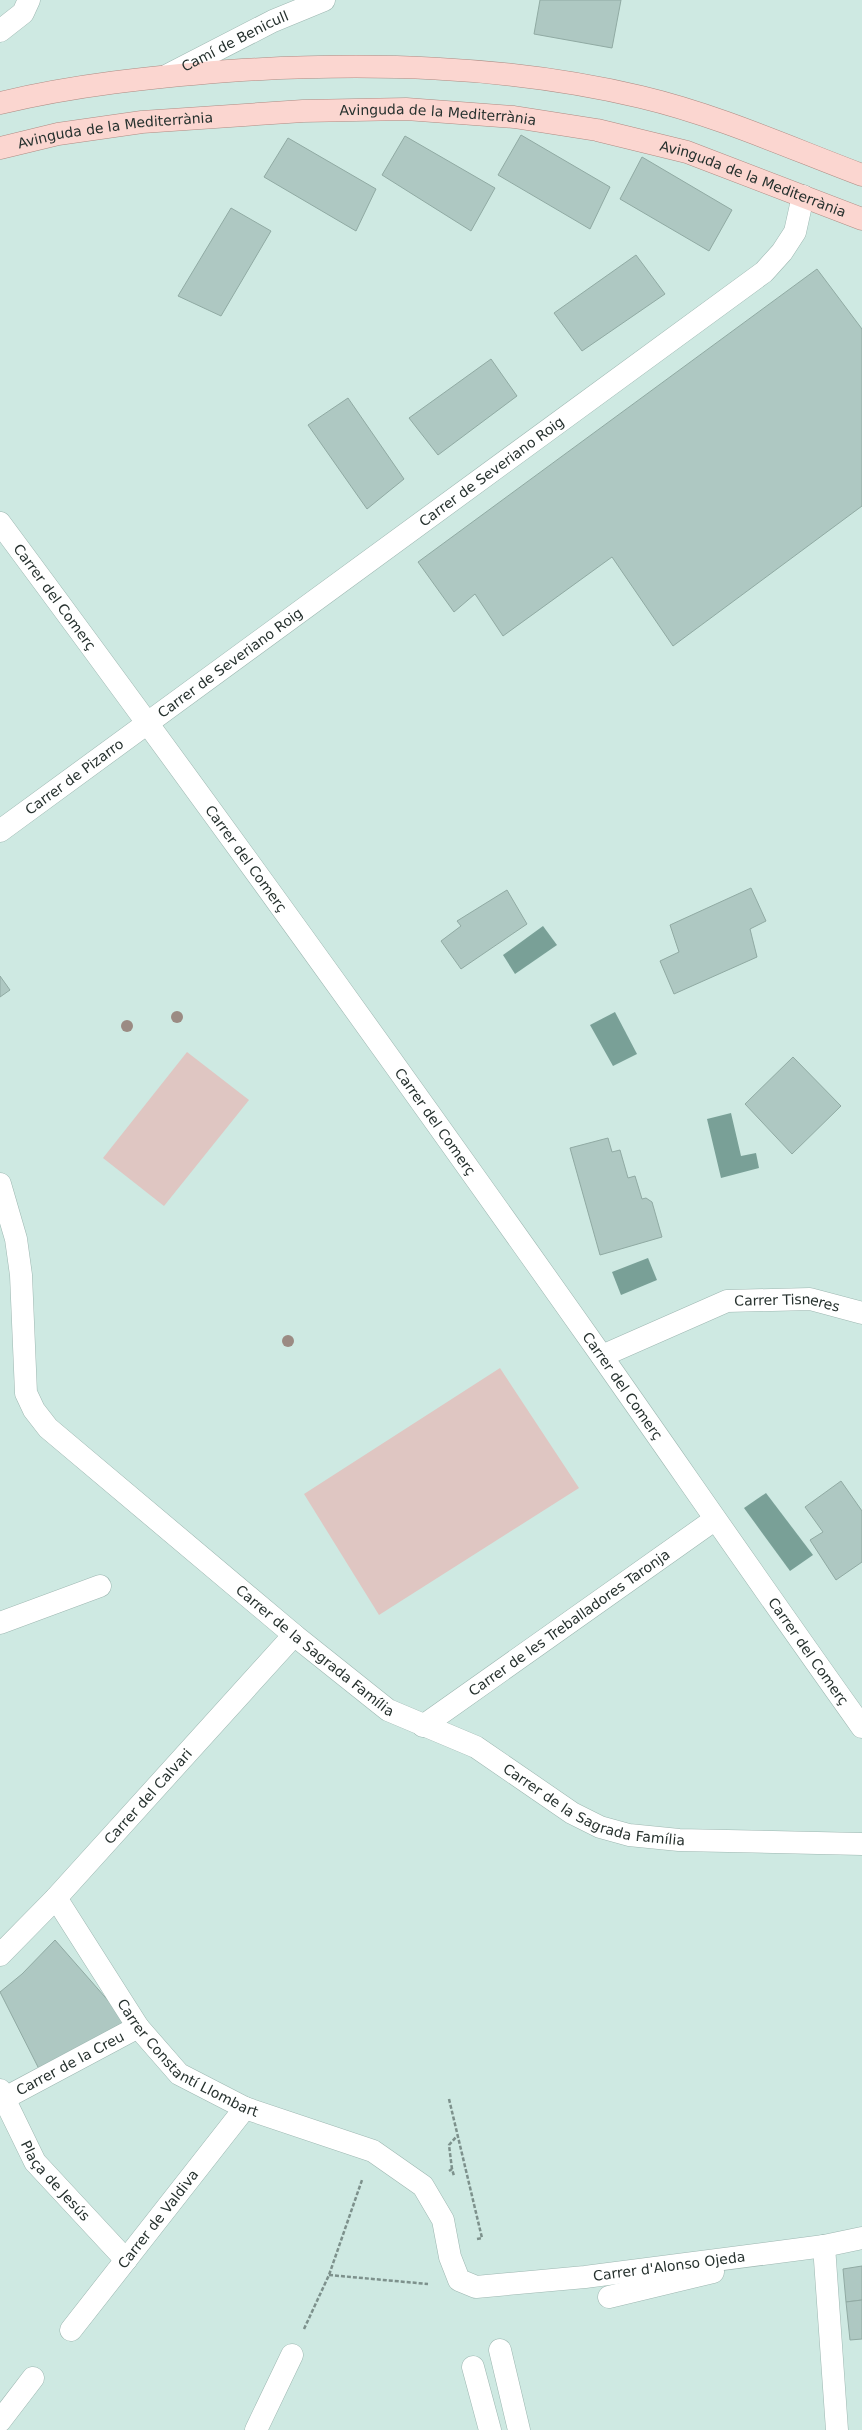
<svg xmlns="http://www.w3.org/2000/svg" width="862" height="2430" font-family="'DejaVu Sans',sans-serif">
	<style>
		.green { fill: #dfc6c2 }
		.water { fill: #79a097 }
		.building { fill: #aec8c2; stroke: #90aaa3 }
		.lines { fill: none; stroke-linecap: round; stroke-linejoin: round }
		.minor-casing { stroke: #9db7b1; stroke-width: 23 }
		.major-casing { stroke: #ae8b83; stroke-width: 23 }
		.path { stroke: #7d918c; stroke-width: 2.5; stroke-dasharray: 4 2; stroke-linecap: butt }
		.minor { stroke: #fff; stroke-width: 22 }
		.major { stroke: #fbd6d0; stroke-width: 22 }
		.tree { fill: #9b8b83 }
		.labels { text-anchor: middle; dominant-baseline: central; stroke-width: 3; stroke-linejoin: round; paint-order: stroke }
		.street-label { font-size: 14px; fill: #26312e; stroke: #dbf6ef }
	</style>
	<rect width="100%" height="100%" fill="#cee9e2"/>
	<g class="green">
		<polygon points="187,1052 249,1100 164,1206 103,1158"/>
		<polygon points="500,1368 579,1488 379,1615 304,1494"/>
	</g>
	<g class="water">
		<polygon points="543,926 557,945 515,974 503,955"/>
		<polygon points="615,1012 637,1054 613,1066 590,1025"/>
		<polygon points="731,1113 741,1156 756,1153 759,1168 721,1178 707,1119"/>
		<polygon points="648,1258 657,1280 621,1295 612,1272"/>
		<polygon points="766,1493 813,1555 790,1571 744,1508"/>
	</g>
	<g class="building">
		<polygon points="540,0 621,0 612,48 534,34"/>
		<polygon points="521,135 610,187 590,229 498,175"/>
		<polygon points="405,136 495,188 471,231 382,175"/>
		<polygon points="288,138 376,189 356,231 264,177"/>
		<polygon points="642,157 732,210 709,251 620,199"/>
		<polygon points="231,208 271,231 221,316 178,296"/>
		<polygon points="636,255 665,294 582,351 554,313"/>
		<polygon points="817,269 862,329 862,506 673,646 612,557 503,636 475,594 454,612 418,562"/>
		<polygon points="491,359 517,396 438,455 409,418"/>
		<polygon points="348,398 404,479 367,509 308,425"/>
		<polygon points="751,888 766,921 750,929 757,957 674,994 660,961 679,952 670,925"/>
		<polygon points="507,890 527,924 461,969 441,941 461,926 457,921"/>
		<polygon points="0,976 10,990 0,997"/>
		<polygon points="793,1057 841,1106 792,1154 745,1104"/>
		<polygon points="608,1138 612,1152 620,1150 628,1178 635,1176 642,1199 646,1198 652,1202 662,1237 600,1255 570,1148"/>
		<polygon points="841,1481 862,1511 862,1562 836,1580 810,1540 823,1532 805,1507"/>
		<polygon points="55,1940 126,2021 39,2069 0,1992 22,1974"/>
		<polygon points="862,2266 862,2300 846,2302 843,2269"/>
		<polygon points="862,2300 862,2339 850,2340 846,2302"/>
	</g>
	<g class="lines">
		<defs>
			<g id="minor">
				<polyline points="0,31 23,13 29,0"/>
				<path id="s1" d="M168 75 273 21 324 0"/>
				<path id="s2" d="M0 523C204 798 404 1076 601 1355 688 1479 774 1604 862 1727"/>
				<path id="s3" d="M0 831 764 272 782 252 795 232 803 196"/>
				<path id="s4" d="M0 1184 16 1239 21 1275 26 1393 34 1410 48 1428 294 1635 388 1710 476 1747 572 1813 600 1827 629 1835 679 1840 862 1844"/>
				<path id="s5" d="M602 1356 727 1301 810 1299 862 1313"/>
				<polyline points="0,1623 100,1586"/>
				<path id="s6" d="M423 1726 714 1520"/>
				<path id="s7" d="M56 1898 138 2027 179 2074 245 2108 373 2151 423 2186 443 2220 450 2257 459 2280 476 2287 585 2277 824 2246 862 2238"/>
				<path id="s8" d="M0 1955 56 1898 294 1635"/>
				<path id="s9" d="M0 2090 35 2162 126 2260"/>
				<path id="s10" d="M3 2099 138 2027"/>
				<polyline points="824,2246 837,2430"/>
				<polyline points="609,2297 713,2272"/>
				<path id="s11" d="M71 2330 245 2108"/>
				<polyline points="500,2350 519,2430"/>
				<polyline points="473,2367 490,2430"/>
				<polyline points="0,2421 33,2378"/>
				<polyline points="256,2430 292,2355"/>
			</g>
			<g id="major">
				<path d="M0 103C75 85 151 77 228 71 366 62 506 65 641 97 717 115 790 148 862 175"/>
				<path id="s12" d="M0 148 58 134 142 122 303 111 406 109 514 117 597 130 687 152 862 219"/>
			</g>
		</defs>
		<use href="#minor" class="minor-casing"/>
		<use href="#major" class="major-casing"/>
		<g class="path">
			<polyline points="449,2099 482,2238 477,2239"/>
			<polyline points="452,2169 449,2145 457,2136"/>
			<polyline points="449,2171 452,2169 454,2176"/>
			<polyline points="329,2275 428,2284"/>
			<polyline points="304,2329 329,2275 362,2180"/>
		</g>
		<use href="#minor" class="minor"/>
		<use href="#major" class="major"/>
	</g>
	<g class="tree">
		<circle cx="177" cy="1017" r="6"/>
		<circle cx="127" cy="1026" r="6"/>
		<circle cx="288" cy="1341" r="6"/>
	</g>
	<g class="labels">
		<g class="street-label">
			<text stroke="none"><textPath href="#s1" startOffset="75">Camí de Benicull</textPath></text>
			<text stroke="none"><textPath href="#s12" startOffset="441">Avinguda de la Mediterrània</textPath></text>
			<text stroke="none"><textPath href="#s12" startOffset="117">Avinguda de la Mediterrània</textPath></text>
			<text stroke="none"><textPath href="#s12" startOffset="765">Avinguda de la Mediterrània</textPath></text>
			<text stroke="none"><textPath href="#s3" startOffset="609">Carrer de Severiano Roig</textPath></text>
			<text stroke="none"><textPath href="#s2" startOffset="92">Carrer del Comerç</textPath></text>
			<text stroke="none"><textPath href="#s3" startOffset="285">Carrer de Severiano Roig</textPath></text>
			<text stroke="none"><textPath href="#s3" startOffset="92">Carrer de Pizarro</textPath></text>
			<text stroke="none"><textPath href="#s2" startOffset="416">Carrer del Comerç</textPath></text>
			<text stroke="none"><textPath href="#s2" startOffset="740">Carrer del Comerç</textPath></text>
			<text stroke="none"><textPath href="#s5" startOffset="197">Carrer Tisneres</textPath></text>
			<text stroke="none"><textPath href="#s2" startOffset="1064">Carrer del Comerç</textPath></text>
			<text stroke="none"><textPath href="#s6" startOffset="179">Carrer de les Treballadores Taronja</textPath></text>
			<text stroke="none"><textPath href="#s4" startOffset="601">Carrer de la Sagrada Família</textPath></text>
			<text stroke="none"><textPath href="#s2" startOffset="1388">Carrer del Comerç</textPath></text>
			<text stroke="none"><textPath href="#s8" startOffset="217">Carrer del Calvari</textPath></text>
			<text stroke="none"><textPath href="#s4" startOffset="925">Carrer de la Sagrada Família</textPath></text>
			<text stroke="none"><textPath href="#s7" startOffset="212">Carrer Constantí Llombart</textPath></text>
			<text stroke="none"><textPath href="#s10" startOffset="76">Carrer de la Creu</textPath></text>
			<text stroke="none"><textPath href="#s9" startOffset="107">Plaça de Jesús</textPath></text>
			<text stroke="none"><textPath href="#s11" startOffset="141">Carrer de Valdiva</textPath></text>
			<text stroke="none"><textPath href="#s7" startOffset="800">Carrer d'Alonso Ojeda</textPath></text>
		</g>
	</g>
</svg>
